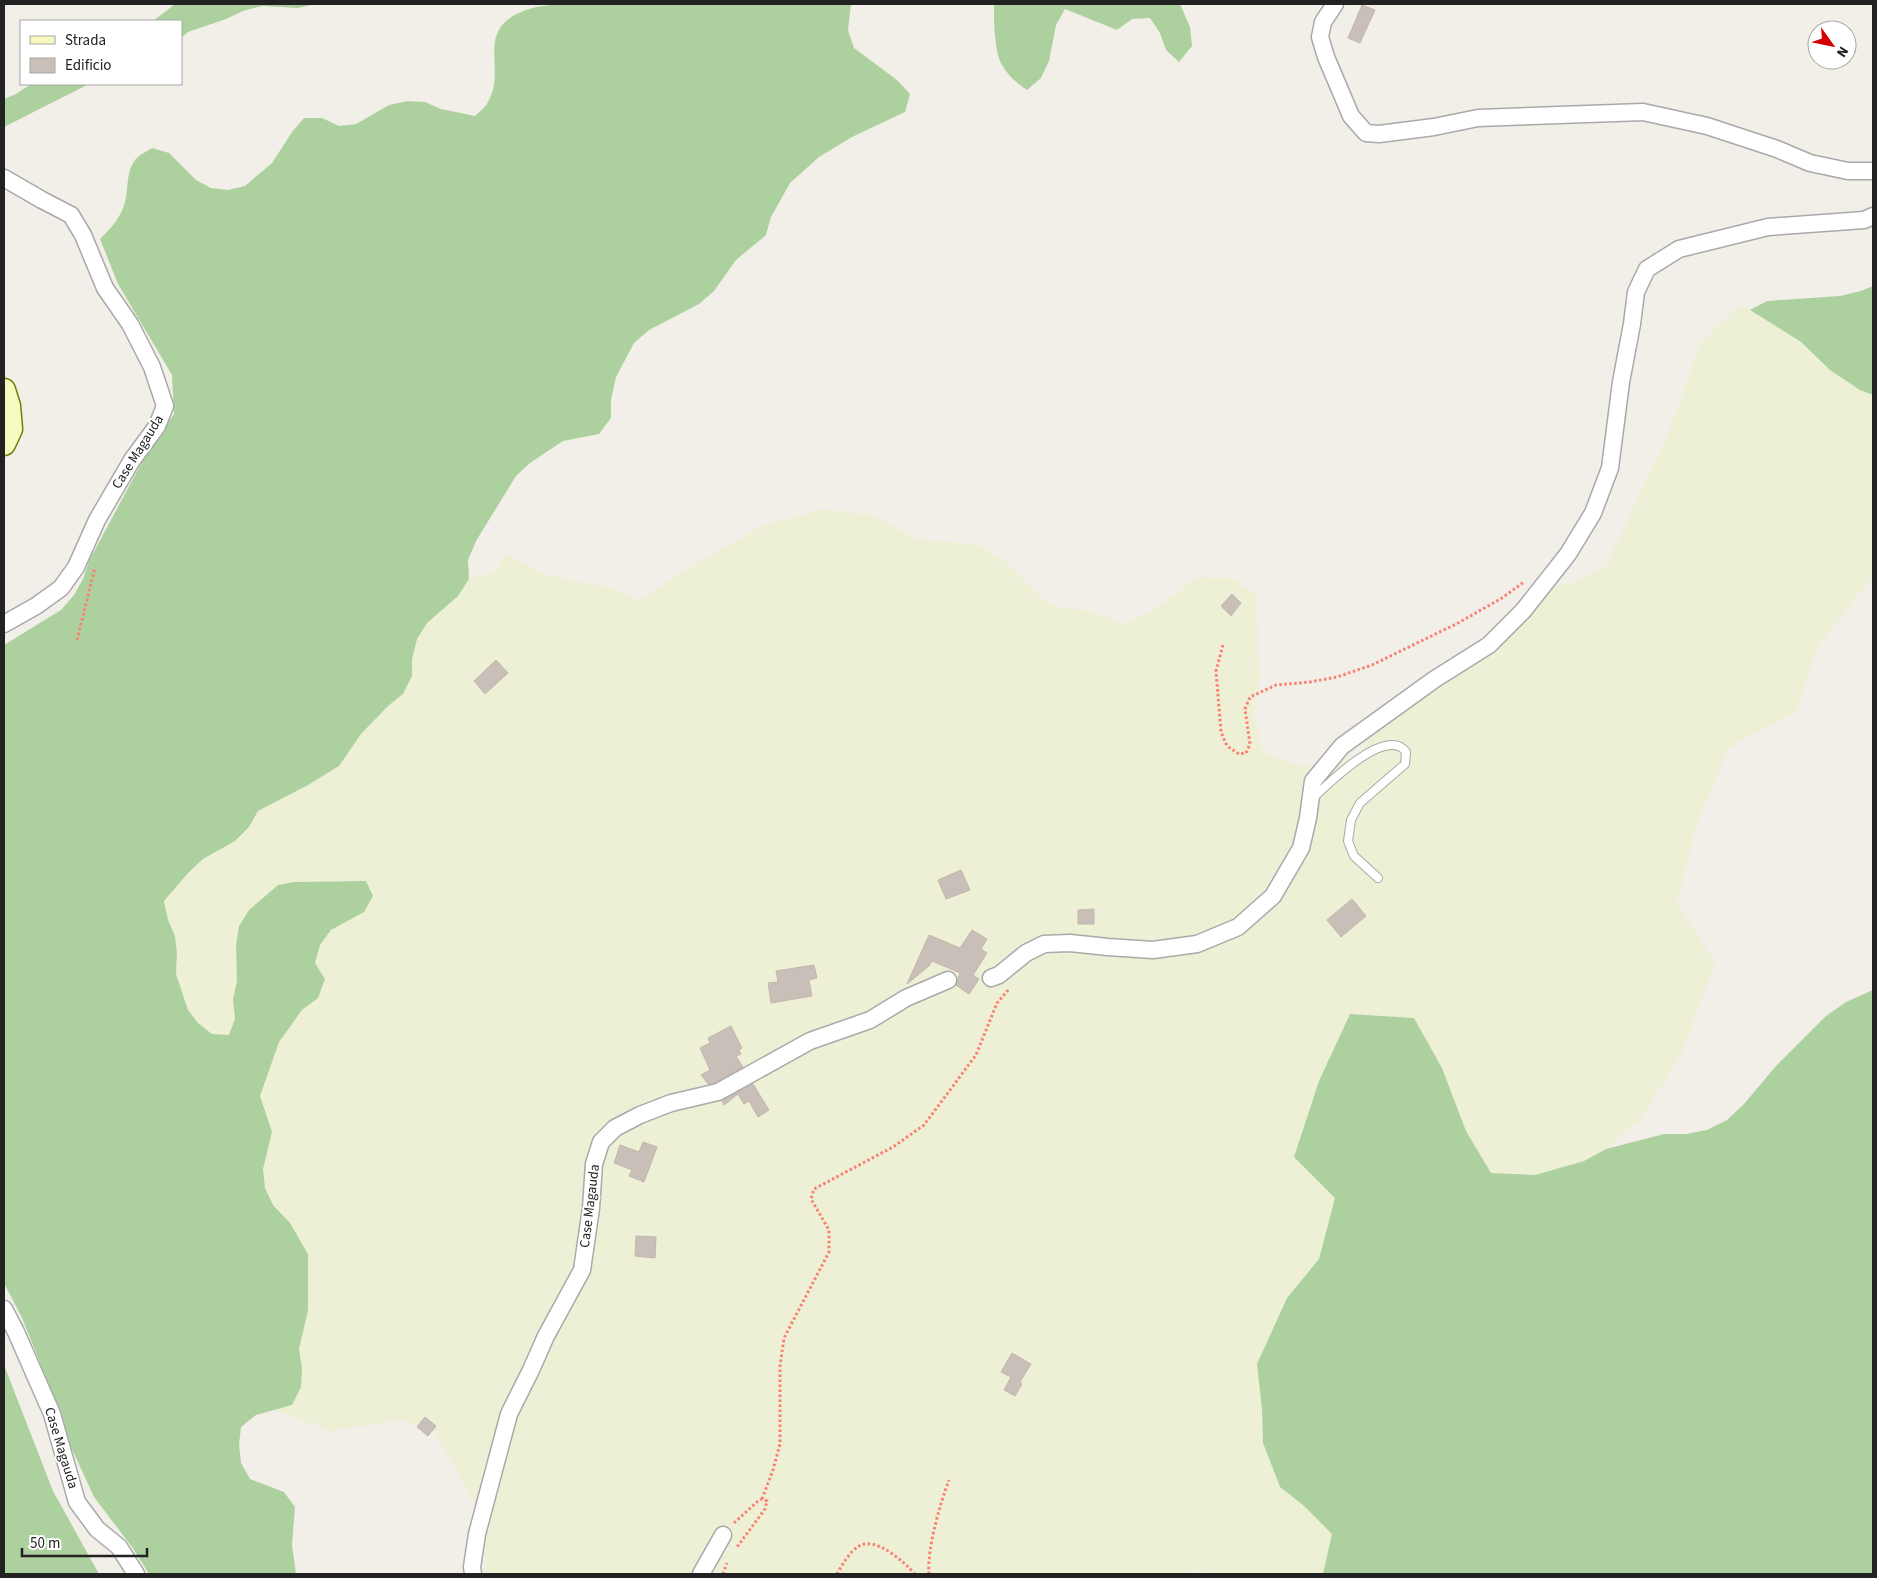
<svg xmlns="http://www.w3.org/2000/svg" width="1877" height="1578" font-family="'Source Sans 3',sans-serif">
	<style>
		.farmland { fill: #eef0d5 }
		.forest { fill: #add19e }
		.building { fill: #c7bfb8; stroke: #c4b6ab }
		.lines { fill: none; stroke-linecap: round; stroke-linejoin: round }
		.service-casing { stroke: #a9a9a9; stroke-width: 10 }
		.minor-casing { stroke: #a9a9a9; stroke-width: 19 }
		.secondary-casing { stroke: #707d05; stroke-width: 25 }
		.path { stroke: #fa8072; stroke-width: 3; stroke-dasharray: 2.5 2.5; stroke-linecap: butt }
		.service { stroke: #fff; stroke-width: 8 }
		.minor { stroke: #fff; stroke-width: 16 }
		.secondary { stroke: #f7fabf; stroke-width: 22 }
		.labels { text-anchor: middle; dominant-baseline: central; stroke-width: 4; stroke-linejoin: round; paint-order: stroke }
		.street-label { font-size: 14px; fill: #222; stroke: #fff }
	</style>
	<rect width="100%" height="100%" fill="#f2efe9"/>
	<polygon class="farmland" points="1741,305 1801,342 1830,370 1860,390 1873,395 1873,579 1868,582 1816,649 1797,711 1729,748 1696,826 1677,903 1715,962 1683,1051 1641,1119 1606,1149 1584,1161 1535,1175 1491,1173 1466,1131 1442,1068 1414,1018 1350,1014 1319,1081 1335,1198 1319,1259 1287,1298 1262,1409 1263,1443 1280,1487 1303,1505 1332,1534 1323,1574 1216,1574 1188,1570 1186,1574 486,1574 484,1517 469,1494 436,1434 401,1420 331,1431 273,1410 292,1405 302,1368 299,1349 308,1311 308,1254 290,1223 273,1205 265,1188 263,1169 272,1132 260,1096 279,1042 302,1010 318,998 325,979 315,963 320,945 331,930 364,912 348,880 330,882 294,882 278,885 236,945 237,981 233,1000 235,1019 229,1035 212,1034 198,1023 188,1010 176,974 177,954 175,936 168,920 163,901 189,872 203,859 235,841 249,827 258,811 308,785 339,766 361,734 388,706 403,694 412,676 412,659 417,639 427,623 458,596 469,579 496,572 505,553 544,574 609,588 639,600 695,564 764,525 824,509 872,515 914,538 981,546 1007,563 1040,597 1057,607 1089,611 1125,623 1148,614 1198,577 1234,579 1257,597 1259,680 1254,718 1263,752 1289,763 1315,767 1358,755 1393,707 1462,666 1530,594 1575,582 1606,565 1665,442 1683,393 1699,344"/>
	<g class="forest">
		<polygon points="175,4 315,4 298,8 262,6 243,11 226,19 188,32 181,38 181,21 153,21"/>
		<path d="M561 4H851L848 30 854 48 897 80 910 94 905 112 852 137 819 157 790 183 771 217 766 235 736 260 714 291 699 304 649 330 634 343 616 377 611 400V418L599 434 563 441 530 463 516 476 476 541 468 560 469 579 458 596 427 623 417 639 412 659V676L403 694 388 706 361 734 339 766 308 785 258 811 249 827 235 841 203 859 189 872 164 901 168 920 175 936 177 954 176 974 188 1010 198 1023 212 1034 229 1035 235 1019 233 999 237 981 236 945 239 926 249 910 278 885 294 882 366 881 373 896 364 912 331 930 320 945 315 963 325 979 318 998 302 1010 279 1042 260 1096 272 1132 263 1169 265 1188 273 1205 290 1223 308 1254V1311L299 1349 302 1368 301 1387 292 1405 256 1415 241 1427 239 1445 241 1463 250 1479 284 1492 295 1507 292 1545 296 1574H149L132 1547 94 1497 72 1449 53 1395 22 1318 4 1283V645L61 610 74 595 83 579 89 561 142 462 174 414 172 375 118 284 100 239C109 230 118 221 123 208 130 192 124 169 138 157 142 153 148 151 152 148L169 153 196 180 211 188 228 190 245 186 272 163 292 132 304 118H322L339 126 356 124 389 105 408 101 425 102 441 109 475 116C479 112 486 107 488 102 508 67 472 30 526 10 537 6 550 5 561 4Z"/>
		<path d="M994 4H1180L1190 27 1192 46 1179 62 1166 50 1160 33 1150 18 1132 19 1117 30 1065 9 1056 25 1049 61 1041 78 1027 90C1017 83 1008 76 1002 65 994 51 994 20 994 4Z"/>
		<polygon points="31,84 89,84 4,127 4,99 16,94"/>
		<polygon points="1873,286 1873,395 1860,390 1830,370 1801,342 1750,310 1767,301 1840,296 1861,291"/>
		<polygon points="1873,990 1873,1574 1323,1574 1332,1534 1303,1505 1280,1487 1263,1443 1262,1409 1257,1364 1287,1298 1319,1259 1335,1198 1294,1157 1319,1081 1350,1014 1414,1018 1442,1068 1466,1131 1491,1173 1535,1175 1584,1161 1606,1149 1664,1134 1686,1134 1707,1130 1727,1120 1744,1104 1776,1066 1826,1016 1846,1002"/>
		<polygon points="4,1365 53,1491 99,1574 4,1574"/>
	</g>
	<g class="building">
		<polygon points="1362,5 1375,10 1360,43 1348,38"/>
		<polygon points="1232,594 1241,603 1231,616 1221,606"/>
		<polygon points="496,660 508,673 485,694 474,681"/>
		<polygon points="961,870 970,890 946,899 938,880"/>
		<polygon points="1352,899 1366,916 1341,937 1327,920"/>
		<polygon points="1094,909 1094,924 1078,924 1078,910"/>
		<polygon points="972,930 987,939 981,949 987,953 973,975 979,979 969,994 956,985 960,973 932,961 929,966 907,984 929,935 960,948"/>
		<polygon points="814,965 817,978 809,980 812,996 771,1003 768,983 778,982 776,971"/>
		<polygon points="731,1026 742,1048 739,1050 741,1054 736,1056 743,1067 714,1083 708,1084 701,1075 710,1070 700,1048 710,1043 708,1038"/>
		<polygon points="753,1084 769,1110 758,1117 749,1101 744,1104 738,1094 724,1105 722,1101"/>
		<polygon points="643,1142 657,1147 644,1182 629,1176 632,1170 614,1163 620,1145 639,1152"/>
		<polygon points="636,1236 656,1237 655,1258 635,1256"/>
		<polygon points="1012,1353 1031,1364 1020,1382 1022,1384 1015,1396 1004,1390 1011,1377 1001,1372"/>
		<polygon points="425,1417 436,1426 428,1436 417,1427"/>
	</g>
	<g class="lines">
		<defs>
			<path id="service" d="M1313 798C1330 782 1369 744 1393 745 1398 745 1403 748 1406 752L1405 764 1360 803 1351 820 1348 841 1354 856 1378 878"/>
			<g id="minor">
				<polyline points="1335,4 1323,22 1320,37 1326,57 1351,116 1366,133 1379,134 1434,127 1478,118 1643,112 1707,126 1777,149 1810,163 1848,171 1873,171"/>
				<polyline points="4,178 42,200 71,215 83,235 105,288 130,324 152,367 165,406 157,426 132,460 97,520 76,567 61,588 36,606 4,624"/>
				<polyline points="991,978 999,975 1026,953 1044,944 1070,943 1108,947 1153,950 1197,944 1238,927 1273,896 1301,848 1308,818 1313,781 1342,746 1435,679 1489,645 1523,611 1568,554 1593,513 1610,468 1621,382 1632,324 1636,292 1647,269 1679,249 1768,227 1864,220 1873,216"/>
				<polyline points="4,1309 16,1332 52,1414 77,1502 97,1529 119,1547 136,1574"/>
				<polyline points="473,1574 472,1567 477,1534 509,1414 531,1370 546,1336 582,1270 591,1208 594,1164 601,1142 615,1128 640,1115 671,1103 718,1092 810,1041 870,1020 906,998 948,980"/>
				<polyline points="701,1574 723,1535"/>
			</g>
			<polyline id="secondary" points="4,390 9,406 11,429 4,444"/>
		</defs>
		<use href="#service" class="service-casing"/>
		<use href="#minor" class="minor-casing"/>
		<use href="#secondary" class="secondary-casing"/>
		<g class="path">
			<polyline points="77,640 95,567"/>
			<polyline points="1223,645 1216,671 1221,732 1227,746 1239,754 1246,753 1250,744 1245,709 1250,697 1276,685 1310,682 1337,677 1372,665 1458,623 1502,598 1524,582"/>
			<polyline points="762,1499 773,1470 780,1444 780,1366 784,1338 829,1252 829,1230 811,1199 814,1189 893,1147 924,1125 976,1055 997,1003 1009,989"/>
			<polyline points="734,1523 758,1501 762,1499 767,1501 765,1509 737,1547"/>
			<polyline points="723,1574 727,1563"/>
			<path d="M837 1574C842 1565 850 1551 859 1546 876 1536 904 1562 915 1574"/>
			<path d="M929 1574C927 1548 940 1504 949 1480"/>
		</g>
		<use href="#service" class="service"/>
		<use href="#minor" class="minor"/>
		<use href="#secondary" class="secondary"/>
	</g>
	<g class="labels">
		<g class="street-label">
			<text transform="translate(138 452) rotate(-58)">Case Magauda</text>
			<text transform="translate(590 1206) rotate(-83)">Case Magauda</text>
			<text transform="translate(61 1448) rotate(73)">Case Magauda</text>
		</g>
	</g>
	<rect width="1877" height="1578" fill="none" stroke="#222222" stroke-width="10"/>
	<rect x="20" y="20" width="162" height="65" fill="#ffffff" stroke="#a7a7a7"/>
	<rect x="30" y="36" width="25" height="8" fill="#f7fabf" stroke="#a7a7a7"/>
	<text x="65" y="45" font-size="15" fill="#222222">Strada</text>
	<rect x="30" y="58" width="25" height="15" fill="#c7bfb8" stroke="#a7a7a7"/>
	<text x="65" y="70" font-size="15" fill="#222222">Edificio</text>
	<g transform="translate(1832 45) rotate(123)"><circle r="24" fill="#ffffff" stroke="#a7a7a7"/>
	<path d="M0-4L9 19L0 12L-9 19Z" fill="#d40000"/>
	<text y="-8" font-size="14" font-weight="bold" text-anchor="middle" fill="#222222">N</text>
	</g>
	<path d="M22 1548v8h125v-8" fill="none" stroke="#222222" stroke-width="2.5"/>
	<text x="30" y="1548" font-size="15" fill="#222222" stroke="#ffffff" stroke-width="4" paint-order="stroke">50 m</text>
</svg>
